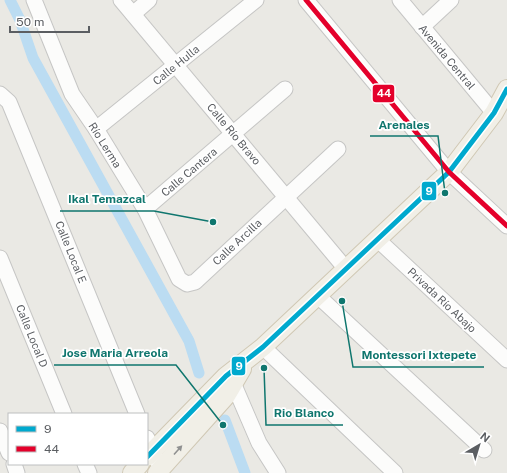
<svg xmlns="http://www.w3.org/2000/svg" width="507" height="473" font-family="'Public Sans',sans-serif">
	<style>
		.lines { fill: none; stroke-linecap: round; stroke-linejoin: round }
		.canal { stroke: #bbdcf2; stroke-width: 11 }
		.minor-casing { stroke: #c6c6c5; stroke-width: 17 }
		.major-casing { stroke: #d0c8b4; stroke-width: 20 }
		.minor { stroke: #fcfcfb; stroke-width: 15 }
		.major { stroke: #f1efe7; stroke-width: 18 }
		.bus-1-casing { stroke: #fff; stroke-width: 8 }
		.bus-2-casing { stroke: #fff; stroke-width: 8 }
		.bus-1 { stroke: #00a9ce; stroke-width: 5 }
		.bus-2 { stroke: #e4002b; stroke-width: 5 }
		.oneway { fill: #909191 }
		.labels { text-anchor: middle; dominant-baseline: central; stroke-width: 3.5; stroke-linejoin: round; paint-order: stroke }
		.street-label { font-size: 11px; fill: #5b5e62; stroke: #fff }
		.leader { fill: none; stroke: #0f766e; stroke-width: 1.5 }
		.callout-dot { fill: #0f766e; stroke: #fff; stroke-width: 1.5 }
		.callout-label { font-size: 12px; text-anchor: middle; font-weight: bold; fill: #0f766e; stroke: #fff; stroke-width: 3.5; stroke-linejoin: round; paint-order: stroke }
		.line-badge { stroke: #fff; stroke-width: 1.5 }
		.badge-label { font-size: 11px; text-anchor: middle; font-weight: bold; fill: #fff }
	</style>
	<rect width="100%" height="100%" fill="#eae9e4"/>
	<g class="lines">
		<g class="canal">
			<polyline points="10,0 20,20 33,58 189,341 199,373"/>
			<polyline points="225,420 245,473"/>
		</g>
		<defs>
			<g id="minor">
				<polyline points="34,0 72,94 96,129 145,209 179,279 187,284 195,282 338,149"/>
				<polyline points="121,0 346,269"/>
				<polyline points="306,0 449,172 507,226"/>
				<polyline points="400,0 494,113"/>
				<polyline points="133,14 149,0"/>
				<polyline points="422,27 451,0"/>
				<polyline points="0,94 9,102 137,414"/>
				<polyline points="96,129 256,0"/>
				<polyline points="145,209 285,89"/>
				<polyline points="377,239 507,360"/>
				<polyline points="0,258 64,414"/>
				<polyline points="318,296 484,450"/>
				<polyline points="263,347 395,473"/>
				<polyline points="227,377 234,385 259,443 278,473"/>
				<polyline points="0,431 9,453"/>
				<polyline points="147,438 157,461"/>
				<polyline points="14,464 17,473"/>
				<polyline points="85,464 89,473"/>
			</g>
			<g id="major">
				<polyline points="147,457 226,376 263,347 449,172 494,113 507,89"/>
				<polyline points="132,473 140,464"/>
				<polyline points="157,473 226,396 242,369"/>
			</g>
		</defs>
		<use href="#minor" class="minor-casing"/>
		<use href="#major" class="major-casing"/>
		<use href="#minor" class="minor"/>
		<use href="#major" class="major"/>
		<defs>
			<polyline id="bus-1" points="147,457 226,376 263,347 449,172 494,113 507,89"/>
			<polyline id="bus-2" points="306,0 449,172 507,226"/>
		</defs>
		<use href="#bus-1" class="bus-1-casing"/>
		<use href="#bus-2" class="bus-2-casing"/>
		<use href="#bus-1" class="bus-1"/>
		<use href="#bus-2" class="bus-2"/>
	</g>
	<defs><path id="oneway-solid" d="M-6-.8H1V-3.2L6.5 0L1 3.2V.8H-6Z"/></defs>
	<use class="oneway" href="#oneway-solid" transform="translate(178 450) rotate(-48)"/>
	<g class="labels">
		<g class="street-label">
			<text transform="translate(447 57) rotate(50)">Avenida Central</text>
			<text transform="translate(176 65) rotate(-39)">Calle Hulla</text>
			<text transform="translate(234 134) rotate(50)">Calle Río Bravo</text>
			<text transform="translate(105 145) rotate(58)">Río Lerma</text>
			<text transform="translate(189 172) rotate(-40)">Calle Cantera</text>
			<text transform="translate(237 242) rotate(-43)">Calle Arcilla</text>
			<text transform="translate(71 252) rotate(68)">Calle Local E</text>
			<text transform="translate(442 300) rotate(43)">Privada Río Abajo</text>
			<text transform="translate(32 336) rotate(68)">Calle Local D</text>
		</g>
	</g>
	<path class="leader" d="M445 193L438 136H370M213 222L154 211H60M223 425L176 365H54M342 301L353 367H484M264 368L266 425H343"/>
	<g class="callout-dot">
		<circle cx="445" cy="193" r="4"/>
		<circle cx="213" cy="222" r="4"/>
		<circle cx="223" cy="425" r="4"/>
		<circle cx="342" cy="301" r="4"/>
		<circle cx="264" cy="368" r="4"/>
	</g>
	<g class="callout-label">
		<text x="404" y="129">Arenales</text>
		<text x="107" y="203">Ikal Temazcal</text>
		<text x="115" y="357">Jose Maria Arreola</text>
		<text x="419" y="359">Montessori Ixtepete</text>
		<text x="304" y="417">Rio Blanco</text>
	</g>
	<g class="line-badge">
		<rect x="372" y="84" width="23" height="19" rx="4" fill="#e4002b"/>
		<rect x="421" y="181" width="16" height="20" rx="4" fill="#00a9ce"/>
		<rect x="231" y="356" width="15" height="20" rx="4" fill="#00a9ce"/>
	</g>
	<g class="badge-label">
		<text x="384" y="97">44</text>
		<text x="429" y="195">9</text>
		<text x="239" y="370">9</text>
	</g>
	<rect x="8" y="413" width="140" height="52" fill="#ffffff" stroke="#bdbfc0"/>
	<rect x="16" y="426" width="20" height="6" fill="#00a9ce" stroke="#bdbfc0"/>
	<text x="44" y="433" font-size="12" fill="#5b5e62">9</text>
	<rect x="16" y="446" width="20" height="6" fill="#e4002b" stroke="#bdbfc0"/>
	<text x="44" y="453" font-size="12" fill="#5b5e62">44</text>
	<g transform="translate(479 445) rotate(38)" stroke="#ffffff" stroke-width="3" paint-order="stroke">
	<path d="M0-3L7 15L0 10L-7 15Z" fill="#5b5e62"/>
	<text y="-6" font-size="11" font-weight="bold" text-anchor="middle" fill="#5b5e62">N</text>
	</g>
	<path d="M10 26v6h79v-6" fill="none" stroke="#5b5e62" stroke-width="2"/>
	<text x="16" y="26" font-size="12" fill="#5b5e62" stroke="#ffffff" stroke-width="3" paint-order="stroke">50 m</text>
</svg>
